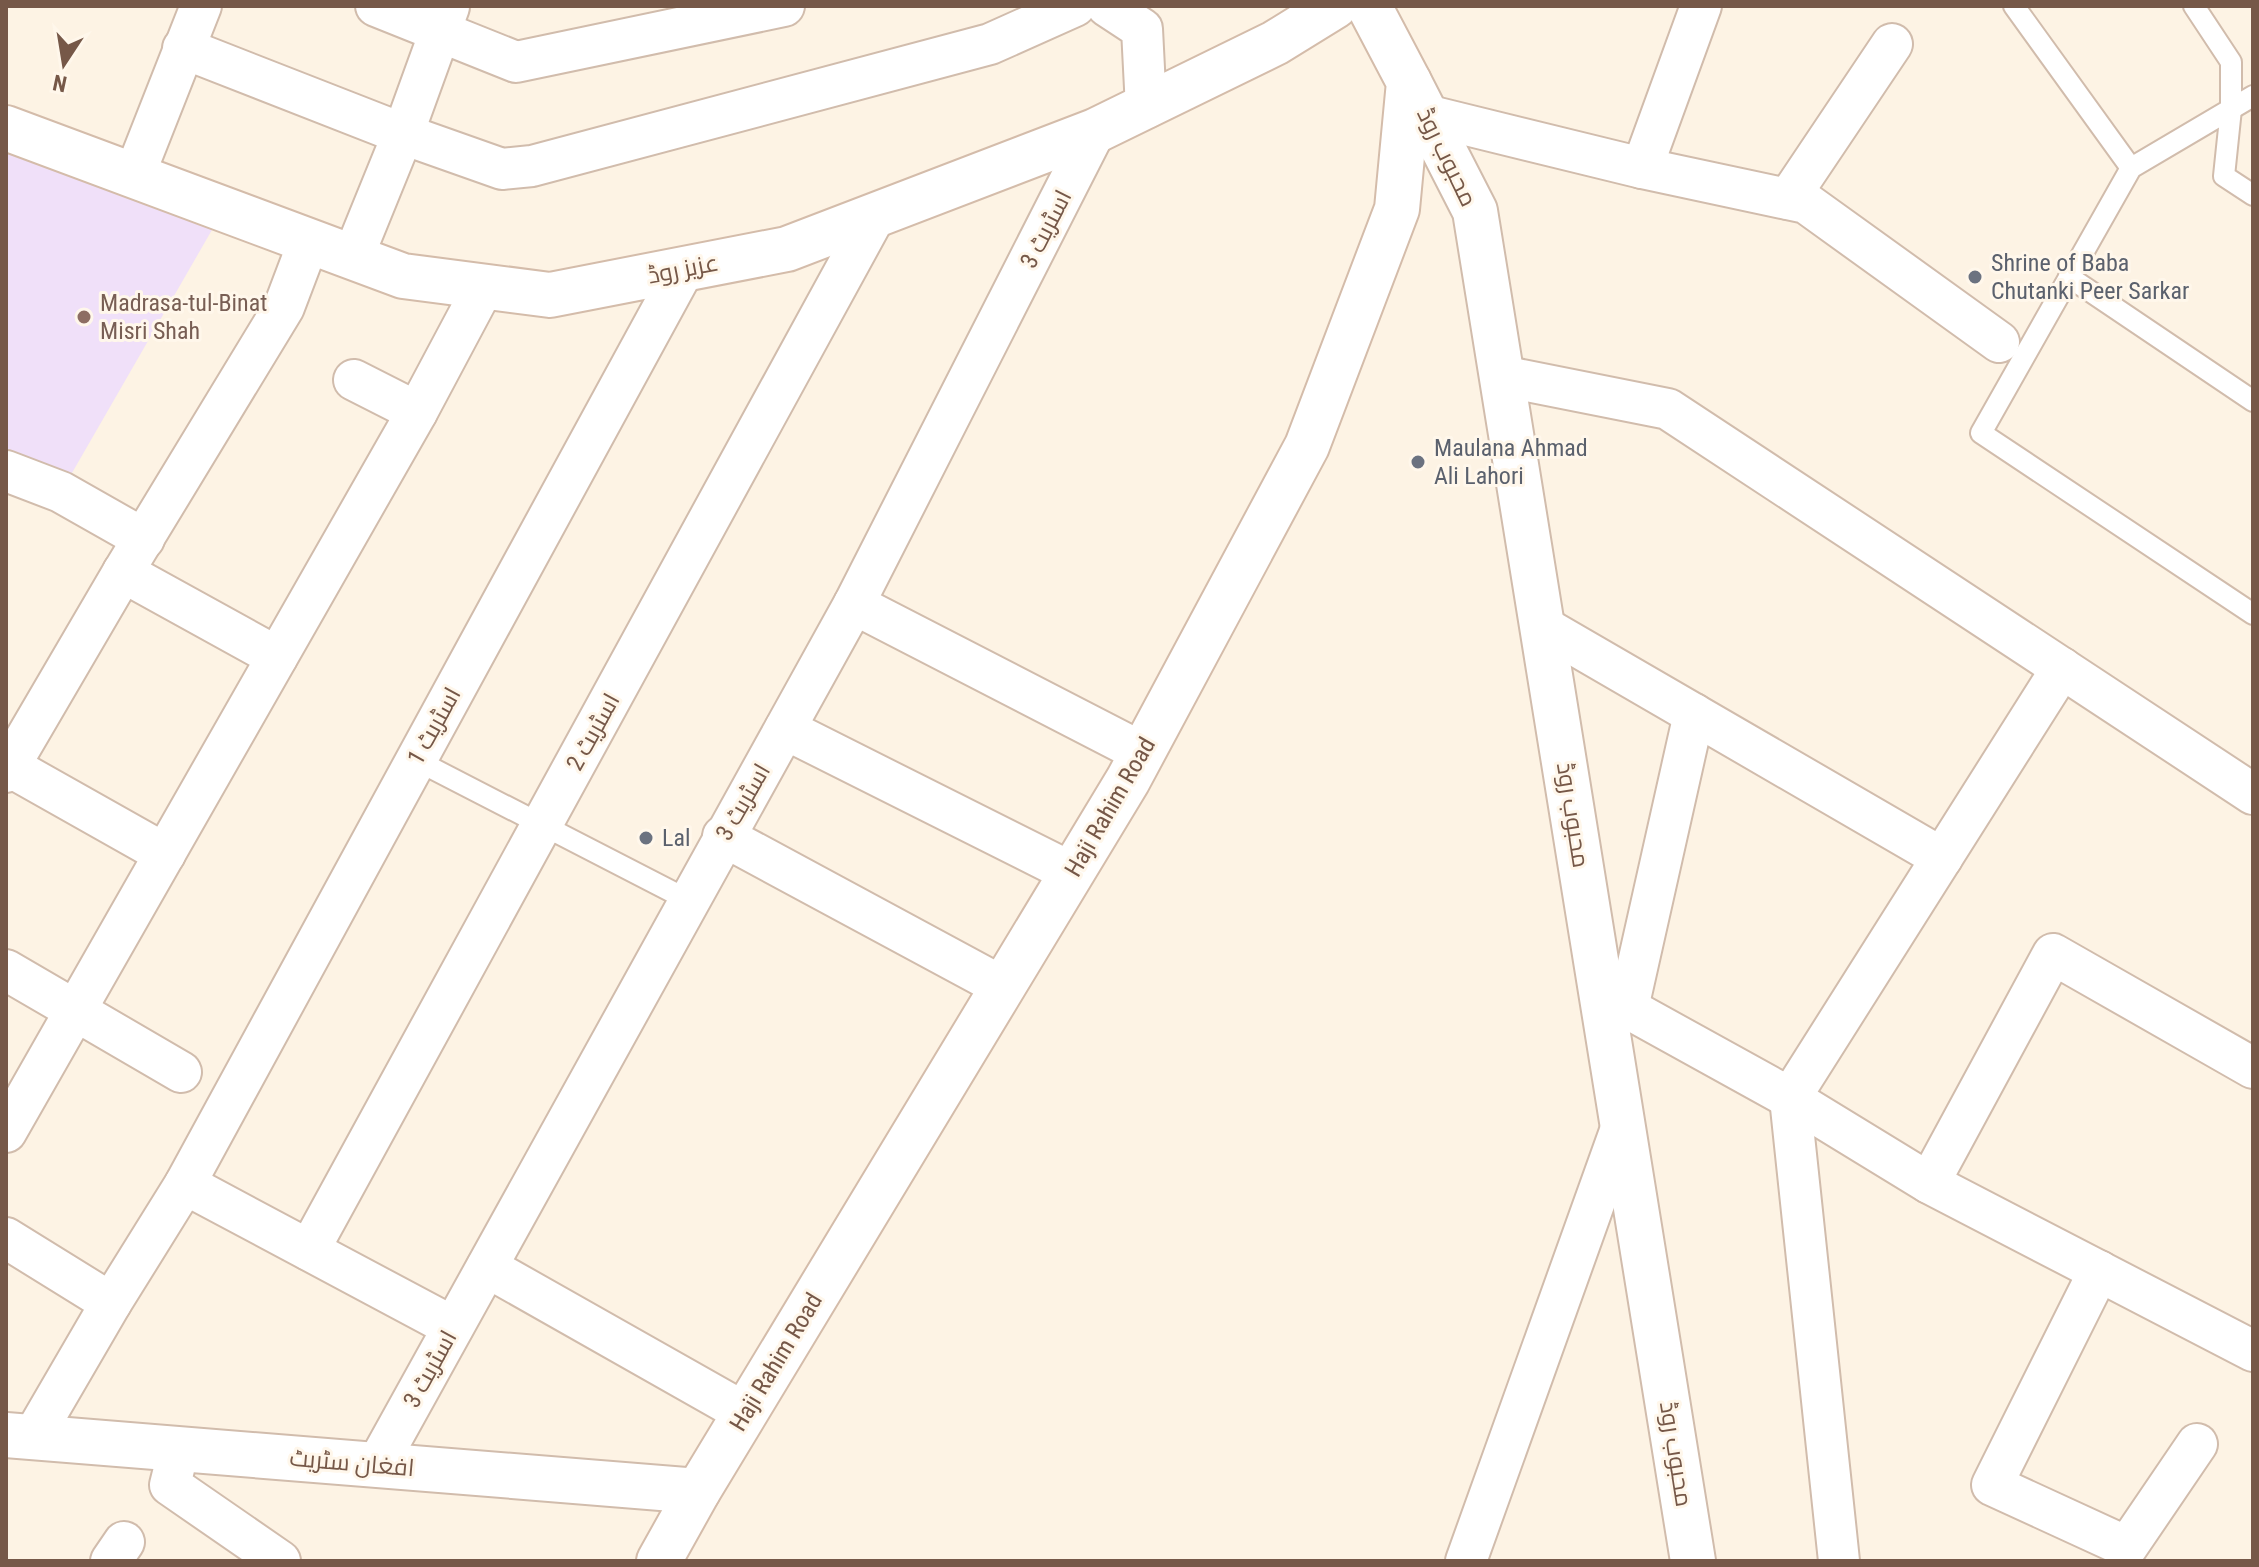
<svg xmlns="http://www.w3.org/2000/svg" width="2259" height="1567" font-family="'Roboto Condensed',Cairo,sans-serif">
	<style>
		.education { fill: #f0e0f9 }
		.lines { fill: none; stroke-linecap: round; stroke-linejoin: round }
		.service-casing { stroke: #d1bcac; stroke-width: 24 }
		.minor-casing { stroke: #d1bcac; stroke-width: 44 }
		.tertiary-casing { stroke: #d1bcac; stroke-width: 48 }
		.secondary-casing { stroke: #d4bcaa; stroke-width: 48 }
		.service { stroke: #fff; stroke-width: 20 }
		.minor { stroke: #fff; stroke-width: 40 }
		.tertiary { stroke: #fff; stroke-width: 44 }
		.secondary { stroke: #fff; stroke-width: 44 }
		.worship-dot { fill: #6b7280; stroke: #fff7eb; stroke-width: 3 }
		.education-dot { fill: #8d6e63; stroke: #fff7eb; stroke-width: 3 }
		.labels { text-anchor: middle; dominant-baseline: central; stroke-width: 6; stroke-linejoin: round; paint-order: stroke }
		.street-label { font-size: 24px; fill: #765848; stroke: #fff7eb }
		.worship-label { font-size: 24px; fill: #5b616d; stroke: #fff7eb; text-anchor: start }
		.education-label { font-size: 24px; fill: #785e54; stroke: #fff7eb; text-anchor: start }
	</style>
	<rect width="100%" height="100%" fill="#fdf3e4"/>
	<polygon class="education" points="6,128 224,209 61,492 6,471"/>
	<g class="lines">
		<defs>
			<g id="service">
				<polyline points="2014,6 2131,168"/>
				<polyline points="2194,6 2231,62 2231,109 2224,176 2253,195"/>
				<polyline points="2253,96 2131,168 1981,433 2253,614"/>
				<polyline points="2069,277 2253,401"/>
				<polyline points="416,760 688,900"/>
			</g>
			<g id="minor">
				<polyline points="376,6 516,62 784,6"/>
				<polyline points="1107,6 1142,29 1146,108"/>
				<polyline points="183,48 403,134 502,169 532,166 990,44 1075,6"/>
				<polyline points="1426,115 1642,168 1806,203 1999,342"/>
				<polyline points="1642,168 1701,6"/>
				<polyline points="134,176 201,6"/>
				<polyline points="1788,199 1892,44"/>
				<polyline points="353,257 403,134 449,7"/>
				<polyline points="1502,376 1668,409 2253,794"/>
				<polyline points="417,412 484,286"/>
				<polyline points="6,471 61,492 144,539"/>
				<polyline points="123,572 277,657"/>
				<polyline points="854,604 1143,753"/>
				<polyline points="1542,626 1942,858"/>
				<polyline points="785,729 1072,873"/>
				<polyline points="9,766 165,854"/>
				<polyline points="6,772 123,572 284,307 309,241"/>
				<polyline points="723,836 1003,987"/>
				<polyline points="6,970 181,1072"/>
				<polyline points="1602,994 1790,1098 1929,1183 2253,1351"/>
				<polyline points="1628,1008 1694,714"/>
				<polyline points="6,1132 417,412 354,380"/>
				<polyline points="1929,1183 2053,954 2253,1068"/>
				<polyline points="185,1184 453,1327"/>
				<polyline points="6,1238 111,1303"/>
				<polyline points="309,1250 876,214"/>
				<polyline points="487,1267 745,1413"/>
				<polyline points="2099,1271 1992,1485 2127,1547 2197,1444"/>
				<polyline points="33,1437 111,1303 185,1184 684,269"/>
				<polyline points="179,1449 170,1485 280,1561"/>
				<polyline points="377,1465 854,604 1095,131"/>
				<polyline points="111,1561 124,1542"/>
				<polyline points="1466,1561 1623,1123"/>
				<polyline points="1839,1561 1790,1098 2062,668"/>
			</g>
			<g id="tertiary">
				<polyline points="1409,82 1475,211 1693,1561"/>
				<polyline points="6,1435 698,1491"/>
			</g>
			<g id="secondary">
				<polyline points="6,128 403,276 550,295 787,249 1095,131 1275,43 1335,6"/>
				<polyline points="659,1561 698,1491 1128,780 1307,446 1397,209 1409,82 1369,6"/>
			</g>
		</defs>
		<use href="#service" class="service-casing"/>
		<use href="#minor" class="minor-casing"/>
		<use href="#tertiary" class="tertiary-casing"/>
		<use href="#secondary" class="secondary-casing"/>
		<use href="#service" class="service"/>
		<use href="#minor" class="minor"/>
		<use href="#tertiary" class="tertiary"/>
		<use href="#secondary" class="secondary"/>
	</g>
	<g class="worship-dot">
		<circle cx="1975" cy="277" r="8"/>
		<circle cx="1418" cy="462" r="8"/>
		<circle cx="646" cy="838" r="8"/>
	</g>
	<circle class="education-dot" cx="84" cy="317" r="8"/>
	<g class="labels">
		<g class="street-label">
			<text transform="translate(1447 157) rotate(64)">محبوب روڈ</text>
			<text transform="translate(1046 229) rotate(-63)">اسٹریٹ 3</text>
			<text transform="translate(683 269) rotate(-11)">عزیز روڈ</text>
			<text transform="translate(434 726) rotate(-61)">اسٹریٹ 1</text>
			<text transform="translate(593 732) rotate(-61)">اسٹریٹ 2</text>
			<text transform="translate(743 802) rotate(-60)">اسٹریٹ 3</text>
			<text transform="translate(1110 807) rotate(-60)">Haji Rahim Road</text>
			<text transform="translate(1573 815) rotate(81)">محبوب روڈ</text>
			<text transform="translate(776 1362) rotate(-59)">Haji Rahim Road</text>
			<text transform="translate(430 1369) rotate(-61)">اسٹریٹ 3</text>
			<text transform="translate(1676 1454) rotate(81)">محبوب روڈ</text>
			<text transform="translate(352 1463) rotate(5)">افغان سٹریٹ</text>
		</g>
		<g class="worship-label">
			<text x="1991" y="263">Shrine of Baba<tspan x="1991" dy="28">Chutanki Peer Sarkar</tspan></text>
			<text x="1434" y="448">Maulana Ahmad<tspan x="1434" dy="28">Ali Lahori</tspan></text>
			<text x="662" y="838">Lal</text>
		</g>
		<g class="education-label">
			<text x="100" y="303">Madrasa-tul-Binat<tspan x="100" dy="28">Misri Shah</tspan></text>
		</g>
	</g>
	<rect width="2259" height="1567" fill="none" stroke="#765848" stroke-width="16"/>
	<g transform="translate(64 64) rotate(192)" stroke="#fff7eb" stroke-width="6" paint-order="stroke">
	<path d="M0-6L14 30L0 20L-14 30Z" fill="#765848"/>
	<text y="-12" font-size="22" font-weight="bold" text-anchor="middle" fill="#765848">N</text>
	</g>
</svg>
